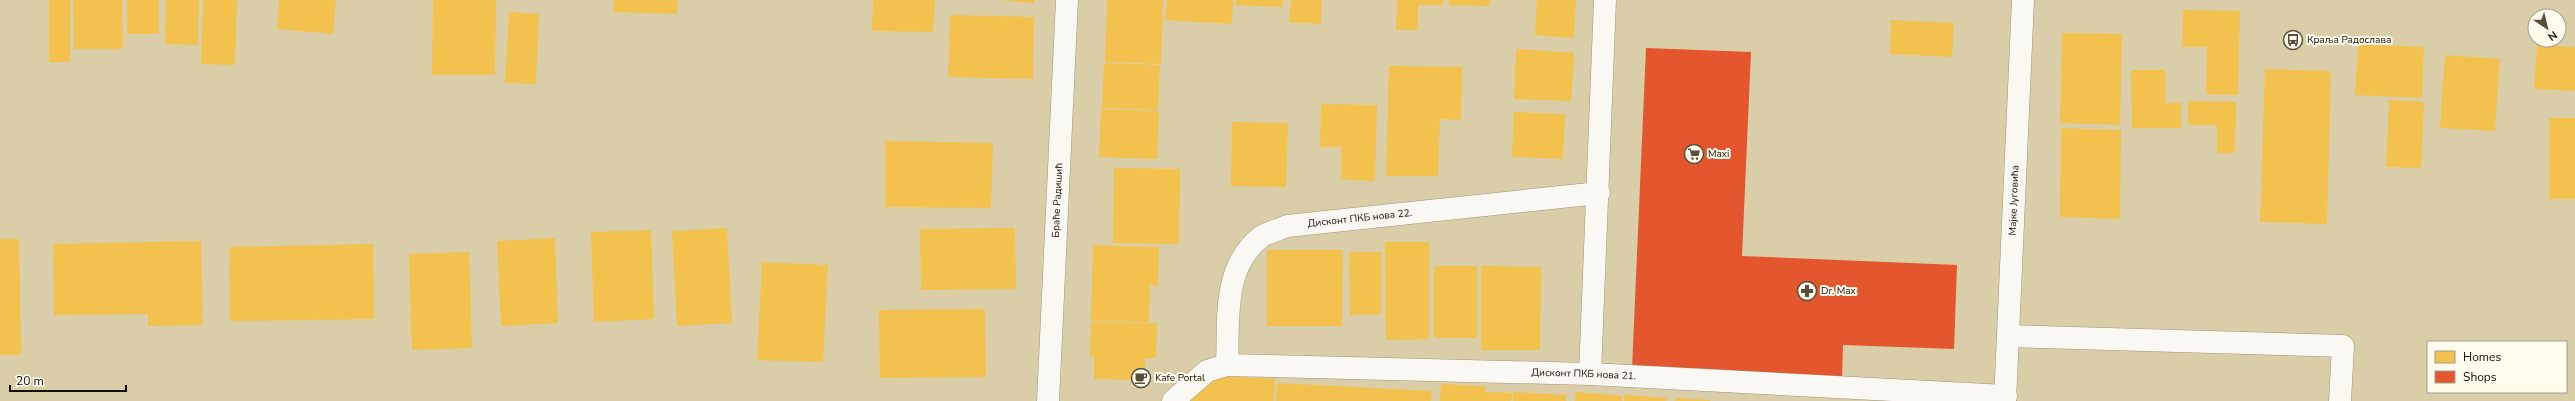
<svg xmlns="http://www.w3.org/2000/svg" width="2575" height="401" font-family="'Nunito Sans',sans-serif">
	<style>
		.homes { fill: #f2c14e }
		.shops { fill: #e4572e }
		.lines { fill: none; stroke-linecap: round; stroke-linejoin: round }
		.minor-casing { stroke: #9d9476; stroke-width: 23 }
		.minor { stroke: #f9f8f2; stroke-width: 22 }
		.labels { text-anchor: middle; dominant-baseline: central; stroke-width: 4; stroke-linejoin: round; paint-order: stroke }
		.poi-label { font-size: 10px; fill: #130b00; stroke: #fffcee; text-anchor: start }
		.street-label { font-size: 10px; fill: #130b00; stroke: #fffcee }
	</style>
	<rect width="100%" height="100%" fill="#d9cea8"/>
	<g class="homes">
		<rect x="49" y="0" width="21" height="62"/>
		<polygon points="73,0 122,0 123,49 74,49"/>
		<rect x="127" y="0" width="32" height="34"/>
		<polygon points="166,0 199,0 198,45 165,44"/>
		<polygon points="203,0 237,0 235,65 201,64"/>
		<polygon points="279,0 336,0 333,34 277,29"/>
		<polygon points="433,0 496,0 495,75 432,75"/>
		<polygon points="614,0 677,0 677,14 613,12"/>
		<polygon points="873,0 935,0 933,32 872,31"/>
		<polygon points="999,0 1034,0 1034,3"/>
		<polygon points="1107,0 1163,0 1161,64 1105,62"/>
		<polygon points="1167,0 1233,0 1232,24 1165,20"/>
		<polygon points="1236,0 1283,0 1283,7 1235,5"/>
		<polygon points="1291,0 1322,0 1321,24 1289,22"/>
		<polygon points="1397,0 1443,0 1443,5 1418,5 1418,30 1396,30"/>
		<polygon points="1449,0 1490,0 1490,6 1449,5"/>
		<polygon points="1537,0 1576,0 1574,38 1535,35"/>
		<polygon points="2183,10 2240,11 2238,95 2206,94 2207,47 2182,47"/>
		<polygon points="509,12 539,14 536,84 505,83"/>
		<polygon points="950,15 1034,17 1033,79 948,77"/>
		<polygon points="1891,20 1954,23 1952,57 1890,54"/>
		<polygon points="2062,33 2122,34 2120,125 2060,123"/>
		<polygon points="2358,44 2424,47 2422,98 2355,95"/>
		<polygon points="2537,45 2575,47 2575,91 2534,89"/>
		<polygon points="1516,49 1574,53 1571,101 1514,99"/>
		<polygon points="2445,55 2500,59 2495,131 2440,128"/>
		<polygon points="1104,63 1160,65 1158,110 1102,108"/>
		<polygon points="1389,66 1462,67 1461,120 1440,119 1438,176 1386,176"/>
		<polygon points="2265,69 2331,71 2327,224 2260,222"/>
		<polygon points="2131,70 2165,70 2165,103 2181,103 2181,128 2132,128"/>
		<polygon points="2389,100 2424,102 2421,168 2386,167"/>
		<polygon points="2188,101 2236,102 2235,153 2217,153 2217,125 2188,125"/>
		<polygon points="1321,104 1377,105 1375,181 1341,179 1341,147 1320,147"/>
		<polygon points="1101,109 1159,111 1157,159 1099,157"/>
		<polygon points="1514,112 1565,114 1563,159 1512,157"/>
		<rect x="2549" y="118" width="26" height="81"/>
		<polygon points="1232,122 1288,123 1286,187 1231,186"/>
		<polygon points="2061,128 2121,130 2120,219 2060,217"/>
		<polygon points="885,141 993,143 991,208 885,207"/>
		<polygon points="1114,168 1180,169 1179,244 1113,243"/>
		<polygon points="727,228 732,323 677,326 672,231"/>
		<polygon points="1015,228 1016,289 921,290 920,229"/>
		<polygon points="651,230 654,319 594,322 591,232"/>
		<polygon points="555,238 558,323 501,326 497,241"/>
		<polygon points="0,239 19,239 21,355 0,355"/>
		<polygon points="201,241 203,325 148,326 148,314 54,315 53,244"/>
		<polygon points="1385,242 1429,242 1429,339 1386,340"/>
		<polygon points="373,244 374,319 230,321 229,247"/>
		<polygon points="1093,245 1159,247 1158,286 1150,285 1149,322 1091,321"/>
		<polygon points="1267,250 1343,250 1342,326 1267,326"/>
		<polygon points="469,252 472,348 412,350 409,254"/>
		<polygon points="1349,252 1381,252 1381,314 1350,315"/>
		<polygon points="762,262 828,265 823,362 757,360"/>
		<rect x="1434" y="266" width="43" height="72"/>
		<polygon points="1481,266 1541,267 1540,350 1481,350"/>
		<polygon points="985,309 986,377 880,378 879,310"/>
		<polygon points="1091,322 1157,323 1156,358 1145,358 1144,380 1094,379 1094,356 1090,356"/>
		<polygon points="1220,376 1275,379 1274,401 1190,401"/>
		<polygon points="1277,383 1432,391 1431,401 1276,401"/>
		<polygon points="1441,384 1485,386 1485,392 1512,393 1511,401 1440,401"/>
		<polygon points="1513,392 1566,395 1566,401 1513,401"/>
		<polygon points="1576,392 1622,396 1622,401 1575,401"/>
		<polygon points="1624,395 1667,398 1666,401 1624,401"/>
		<polygon points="1675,398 1710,400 1710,401 1675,401"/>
	</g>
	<polygon class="shops" points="1646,48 1751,52 1742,256 1957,265 1954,349 1843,345 1842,378 1632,369"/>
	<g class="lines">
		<defs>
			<g id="minor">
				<polyline points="2008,336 2343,346 2340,401"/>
				<path id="s1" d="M1227 365C1229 320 1222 267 1261 237 1268 232 1279 230 1287 226L1599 193"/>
				<polyline points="1590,374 1605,0"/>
				<path id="s2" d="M1048 401 1067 0"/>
				<path id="s3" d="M1173 401 1207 371 1227 365 1590 374 2006 396"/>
				<path id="s4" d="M2005 401 2023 0"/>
			</g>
		</defs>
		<use href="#minor" class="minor-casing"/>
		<use href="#minor" class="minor"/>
	</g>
	<defs>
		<symbol id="bus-ring" viewBox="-11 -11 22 22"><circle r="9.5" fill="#fffcee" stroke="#584f3b" stroke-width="1.5"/><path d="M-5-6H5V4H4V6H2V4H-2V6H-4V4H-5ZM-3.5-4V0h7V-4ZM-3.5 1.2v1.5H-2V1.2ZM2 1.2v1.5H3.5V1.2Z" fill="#584f3b"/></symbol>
		<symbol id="supermarket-ring" viewBox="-11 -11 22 22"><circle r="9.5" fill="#fffcee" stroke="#584f3b" stroke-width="1.5"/><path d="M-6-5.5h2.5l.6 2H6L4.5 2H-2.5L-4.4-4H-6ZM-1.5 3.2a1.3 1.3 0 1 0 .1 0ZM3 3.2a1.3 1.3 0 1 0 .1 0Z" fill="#584f3b"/></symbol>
		<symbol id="pharmacy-ring" viewBox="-11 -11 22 22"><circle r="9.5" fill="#fffcee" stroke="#584f3b" stroke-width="1.5"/><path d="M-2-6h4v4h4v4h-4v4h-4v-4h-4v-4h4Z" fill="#584f3b"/></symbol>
		<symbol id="cafe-ring" viewBox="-11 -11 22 22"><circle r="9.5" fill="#fffcee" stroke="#584f3b" stroke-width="1.5"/><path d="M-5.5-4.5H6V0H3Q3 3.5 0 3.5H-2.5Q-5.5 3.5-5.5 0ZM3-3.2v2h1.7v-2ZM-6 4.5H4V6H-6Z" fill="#584f3b"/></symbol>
	</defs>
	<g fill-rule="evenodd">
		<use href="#bus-ring" x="2282" y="29" width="22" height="22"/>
		<use href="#supermarket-ring" x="1683" y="143" width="22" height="22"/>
		<use href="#pharmacy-ring" x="1796" y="280" width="22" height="22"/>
		<use href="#cafe-ring" x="1130" y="367" width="22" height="22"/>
	</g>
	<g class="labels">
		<g class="poi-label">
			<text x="2307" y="40">Краља Радослава</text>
			<text x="1708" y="154">Maxi</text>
			<text x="1821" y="291">Dr. Max</text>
			<text x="1155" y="378">Kafe Portal</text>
		</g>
		<g class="street-label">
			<text stroke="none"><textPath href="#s4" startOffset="201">Мајке Југовића</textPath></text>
			<text stroke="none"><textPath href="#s2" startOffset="201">Браће Радишић</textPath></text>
			<text stroke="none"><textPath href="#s1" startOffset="239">Дисконт ПКБ нова 22.</textPath></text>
			<text stroke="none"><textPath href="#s3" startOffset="423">Дисконт ПКБ нова 21.</textPath></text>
		</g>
	</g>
	<rect x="2427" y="341" width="140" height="52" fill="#fffcee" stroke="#a19c8f"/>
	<rect x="2435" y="351" width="20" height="12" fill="#f2c14e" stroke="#a19c8f"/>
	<text x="2463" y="361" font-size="12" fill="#130b00">Homes</text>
	<rect x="2435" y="371" width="20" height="12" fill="#e4572e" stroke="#a19c8f"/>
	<text x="2463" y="381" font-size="12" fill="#130b00">Shops</text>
	<g transform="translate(2547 28) rotate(145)"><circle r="19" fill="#fffcee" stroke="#a19c8f"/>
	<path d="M0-3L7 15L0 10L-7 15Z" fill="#584f3b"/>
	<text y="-6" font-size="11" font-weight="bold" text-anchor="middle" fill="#130b00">N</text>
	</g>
	<path d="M10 385v6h116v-6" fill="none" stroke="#130b00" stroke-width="2"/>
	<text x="16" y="385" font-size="12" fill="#130b00" stroke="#fffcee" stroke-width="3" paint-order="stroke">20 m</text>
</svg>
